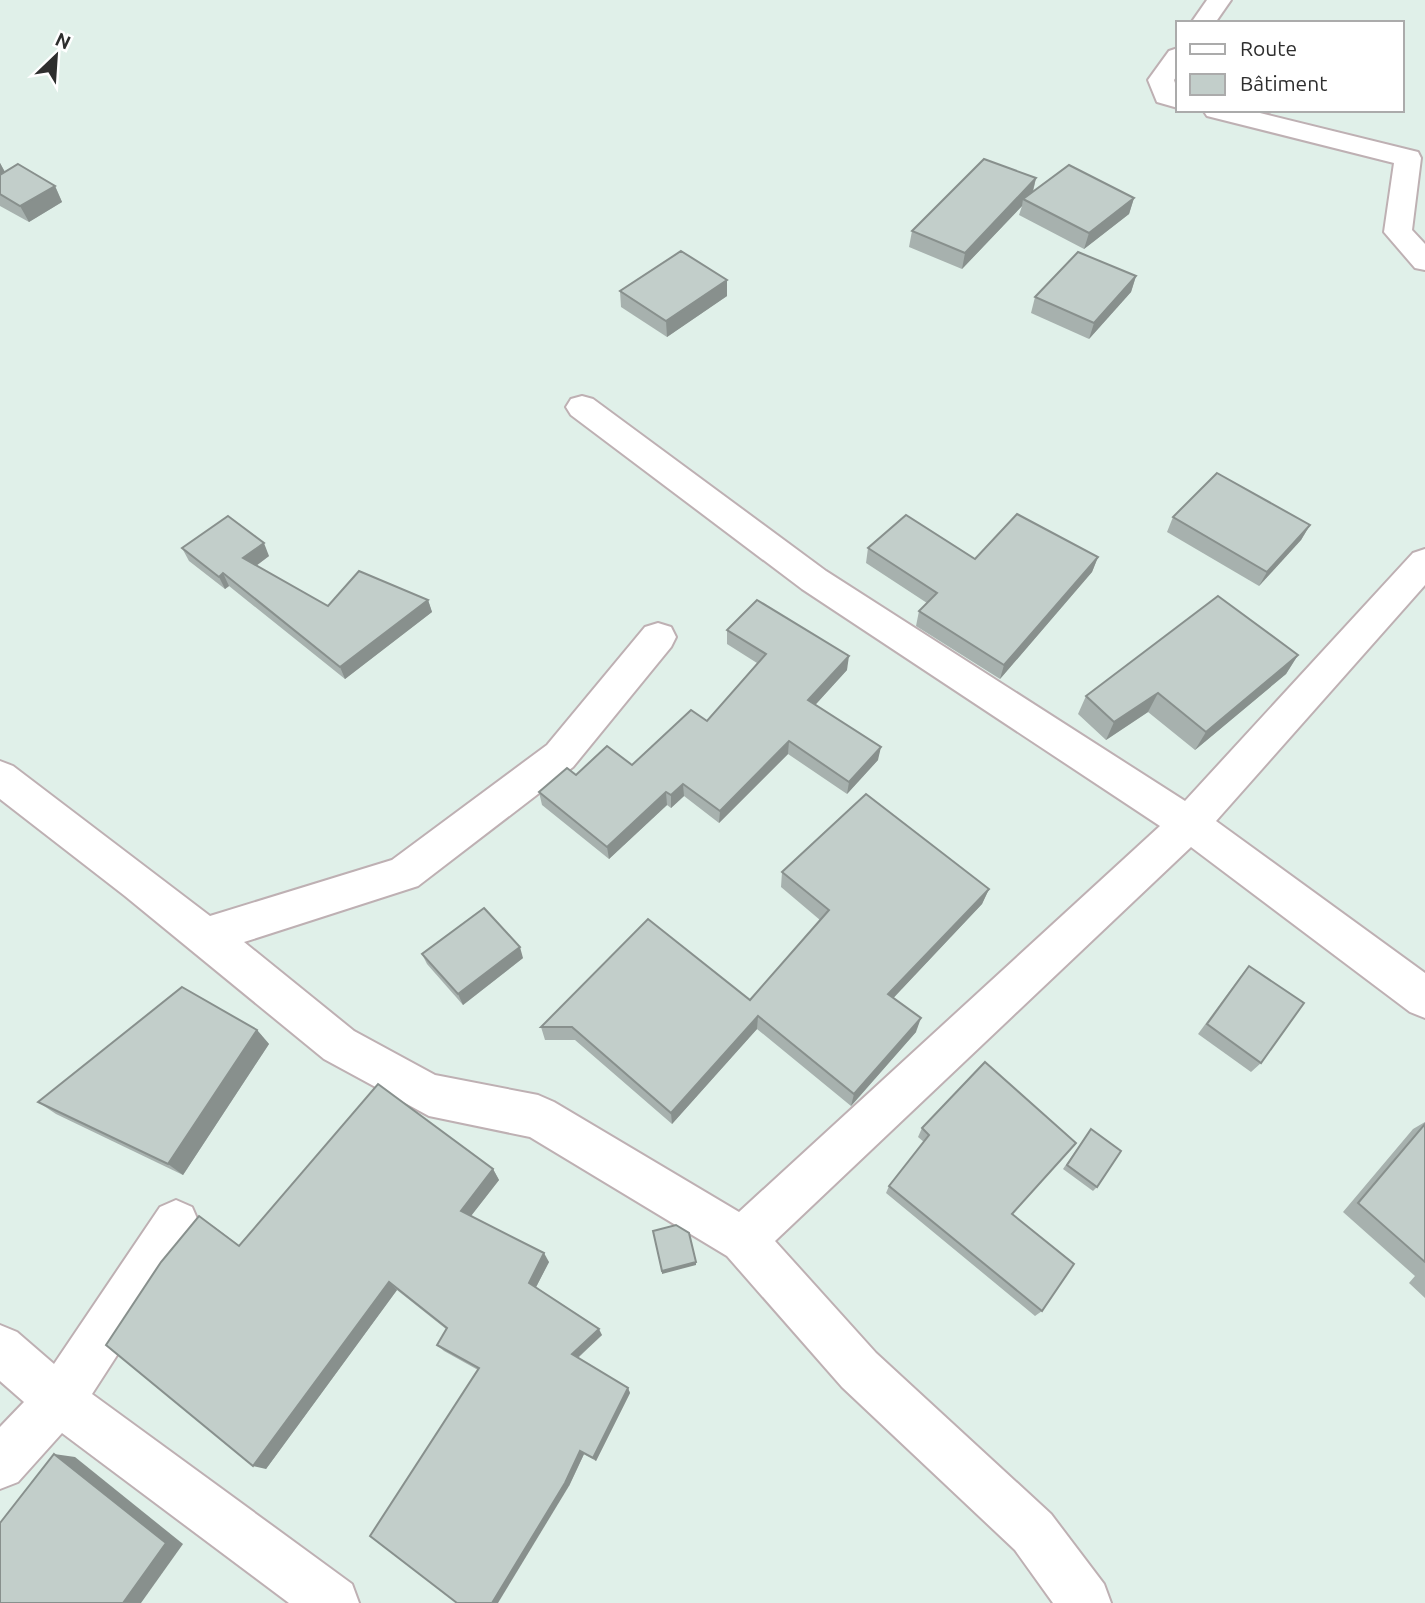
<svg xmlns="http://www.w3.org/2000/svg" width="1425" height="1603" font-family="Ubuntu,sans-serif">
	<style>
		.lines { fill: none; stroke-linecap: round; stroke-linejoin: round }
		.street-casing { stroke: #beb0b3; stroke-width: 4 }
		.street { fill: #fff; fill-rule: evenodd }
		.wall { fill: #a7b1ae }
		.shaded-wall { fill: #88908d }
		.building { fill: #c2ceca; stroke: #88908d; stroke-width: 2 }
	</style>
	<rect width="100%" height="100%" fill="#e0f0e9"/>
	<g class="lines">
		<defs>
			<g id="street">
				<polygon points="1207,0 1231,0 1215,23 1191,23"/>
				<polygon points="1178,48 1178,74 1174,80 1178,92 1178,108 1157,102 1148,80 1169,51"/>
				<polygon points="1203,110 1248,110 1418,152 1421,158 1412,230 1425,244 1425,270 1415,268 1384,232 1394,163 1207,116"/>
				<polygon points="582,396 593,399 826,571 1185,801 1413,553 1425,549 1425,585 1216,821 1425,973 1425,1018 1410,1012 1191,847 775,1241 876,1353 1051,1514 1104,1584 1111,1603 1053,1603 1015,1550 842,1387 727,1256 530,1137 429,1116 324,1059 125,896 0,799 0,761 13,766 210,916 392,860 547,745 645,627 658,623 671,627 676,637 671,647 573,767 418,886 244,942 354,1031 435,1075 538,1095 554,1102 739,1212 1160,826 802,589 571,415 566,407 571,399"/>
				<polygon points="176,1200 192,1207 199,1223 192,1239 92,1394 352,1584 359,1603 289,1603 62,1433 18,1482 0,1489 0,1427 24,1402 0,1381 0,1325 17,1332 54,1364 160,1207"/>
			</g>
		</defs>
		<use href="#street" class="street-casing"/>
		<use href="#street" class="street"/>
	</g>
	<g class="wall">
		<polygon points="0,163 5,172 55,186 62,202 29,222 0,206"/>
		<polygon points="1036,178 1033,192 1134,198 1129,214 1084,249 1019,215 1022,206 962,269 909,247 912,231"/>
		<polygon points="1136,276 1131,292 1089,339 1031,313 1035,297"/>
		<polygon points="727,280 727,296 667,337 621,307 620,291"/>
		<polygon points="1173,517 1310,525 1301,540 1259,586 1167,532"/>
		<polygon points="182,548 269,556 256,566 328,606 428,600 432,612 345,679 229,586 225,589 189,561"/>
		<polygon points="868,548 975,559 1098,557 1092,572 1000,679 916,626 919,611 927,603 866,563"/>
		<polygon points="727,630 847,670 815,705 878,760 847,794 788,754 719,823 684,796 671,808 667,805 609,859 542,805 539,792 632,765 707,721 757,663 727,644"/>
		<polygon points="1298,655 1286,674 1195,750 1148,712 1106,740 1078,714 1086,696"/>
		<polygon points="782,872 989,889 982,904 893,998 916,1032 851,1106 757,1029 672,1124 575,1040 545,1040 541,1027 750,1000 820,920 781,887"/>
		<polygon points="422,954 523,958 463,1005 427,964"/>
		<polygon points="1249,966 1261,1063 1251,1072 1198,1034 1240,977"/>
		<polygon points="257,1030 269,1044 183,1175 56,1114 38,1102"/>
		<polygon points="1425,1122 1425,1298 1409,1283 1415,1276 1343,1212 1413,1129"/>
		<polygon points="922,1128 1013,1215 1042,1311 1035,1316 886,1193 889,1186 924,1142 918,1137"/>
		<polygon points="1091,1129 1097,1187 1093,1191 1063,1169"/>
		<polygon points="493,1169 499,1180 471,1216 549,1262 536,1287 602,1335 578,1358 628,1388 630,1393 596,1461 584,1454 569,1486 478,1370 444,1351 437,1345 446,1329 397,1290 266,1469 212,1225 240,1246"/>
	</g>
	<g class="shaded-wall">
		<polygon points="0,163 7,176 0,179"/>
		<polygon points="1036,178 1032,194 1023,199 1022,206 962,269 965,253"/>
		<polygon points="55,186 62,202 29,222 20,206"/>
		<polygon points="1134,198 1129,214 1084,249 1089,233"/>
		<polygon points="1136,276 1131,292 1089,339 1094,323"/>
		<polygon points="727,280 727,296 667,337 666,321"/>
		<polygon points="1310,525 1301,540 1259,586 1267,572"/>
		<polygon points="264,543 269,556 249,571 243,558"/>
		<polygon points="1098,557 1092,572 1000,679 1004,665"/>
		<polygon points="223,573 229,586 225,589 219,577"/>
		<polygon points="428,600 432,612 345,679 340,667"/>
		<polygon points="1298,655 1286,674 1195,750 1206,732"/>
		<polygon points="849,656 847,670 807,714 808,700"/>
		<polygon points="1158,693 1148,712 1106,740 1114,722"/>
		<polygon points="789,741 788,754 719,823 720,811"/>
		<polygon points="881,747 878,760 847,794 849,782"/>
		<polygon points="683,784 684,796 671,808 671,795"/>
		<polygon points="666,792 667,805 609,859 607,847"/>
		<polygon points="989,889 982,904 884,1008 888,994"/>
		<polygon points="520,947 523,958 463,1005 458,994"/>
		<polygon points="758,1016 757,1029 672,1124 671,1113"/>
		<polygon points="921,1018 916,1032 851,1106 854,1094"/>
		<polygon points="257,1030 269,1044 183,1175 168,1164"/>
		<polygon points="493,1169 499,1180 467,1221 461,1211"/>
		<polygon points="544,1253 549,1262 534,1291 529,1283"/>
		<polygon points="696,1262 696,1265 662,1274 662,1271"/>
		<polygon points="389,1282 397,1290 266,1469 253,1466"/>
		<polygon points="599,1329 602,1335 575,1360 572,1354"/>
		<polygon points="628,1388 630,1393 596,1461 593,1458"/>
		<polygon points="580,1451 584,1454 569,1486 498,1603 492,1603"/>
		<polygon points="54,1454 75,1457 183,1544 141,1603 123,1603"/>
	</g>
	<g class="building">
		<polygon points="984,159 1036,178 965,253 912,231"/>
		<polygon points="18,164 55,186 20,206 0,194 0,175"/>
		<polygon points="1069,165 1134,198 1089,233 1023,199"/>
		<polygon points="681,251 727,280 666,321 620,291"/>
		<polygon points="1078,252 1136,276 1094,323 1035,297"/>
		<polygon points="1217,473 1310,525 1267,572 1173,517"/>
		<polygon points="1017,514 1098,557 1004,665 919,611 937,593 868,548 906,515 975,559"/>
		<polygon points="228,516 264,543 243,558 328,606 359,571 428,600 340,667 223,573 219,577 182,548"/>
		<polygon points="1218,596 1298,655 1206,732 1158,693 1114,722 1086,696"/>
		<polygon points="757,600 849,656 808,700 881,747 849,782 789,741 720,811 683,784 671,795 666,792 607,847 539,792 567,768 576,775 607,746 632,765 691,710 707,721 766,654 727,630"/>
		<polygon points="866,794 989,889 888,994 921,1018 854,1094 758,1016 671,1113 572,1027 541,1027 648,919 750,1000 829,910 782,872"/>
		<polygon points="484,908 520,947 458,994 422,954"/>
		<polygon points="1249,966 1304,1003 1261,1063 1207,1024"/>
		<polygon points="182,987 257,1030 168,1164 38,1102"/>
		<polygon points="985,1062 1076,1143 1012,1214 1074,1264 1042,1311 889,1186 929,1135 922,1128"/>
		<polygon points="378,1084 493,1169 461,1211 544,1253 529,1283 599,1329 572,1354 628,1388 593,1458 580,1451 565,1483 492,1603 457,1603 370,1536 479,1368 437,1345 447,1328 389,1282 253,1466 106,1345 161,1262 199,1216 239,1246"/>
		<polygon points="1425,1124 1425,1262 1358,1203"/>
		<polygon points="1091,1129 1121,1151 1097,1187 1067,1165"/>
		<polygon points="676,1225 689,1233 696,1262 662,1271 653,1231"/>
		<polygon points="54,1454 166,1543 123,1603 0,1603 0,1523"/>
	</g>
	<rect x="1176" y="21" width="228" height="91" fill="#ffffff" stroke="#ababab" stroke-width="2"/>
	<rect x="1190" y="44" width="35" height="10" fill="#ffffff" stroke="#ababab" stroke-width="2"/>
	<text x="1240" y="56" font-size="21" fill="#2e2e2e">Route</text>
	<rect x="1190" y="74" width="35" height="21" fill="#c2ceca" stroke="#ababab" stroke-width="2"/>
	<text x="1240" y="91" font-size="21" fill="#2e2e2e">Bâtiment</text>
	<g transform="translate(56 56) rotate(25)" stroke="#ffffff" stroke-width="5" paint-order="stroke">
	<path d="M0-5L12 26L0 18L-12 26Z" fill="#2e2e2e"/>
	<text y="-10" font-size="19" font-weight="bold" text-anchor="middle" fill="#2e2e2e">N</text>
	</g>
</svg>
